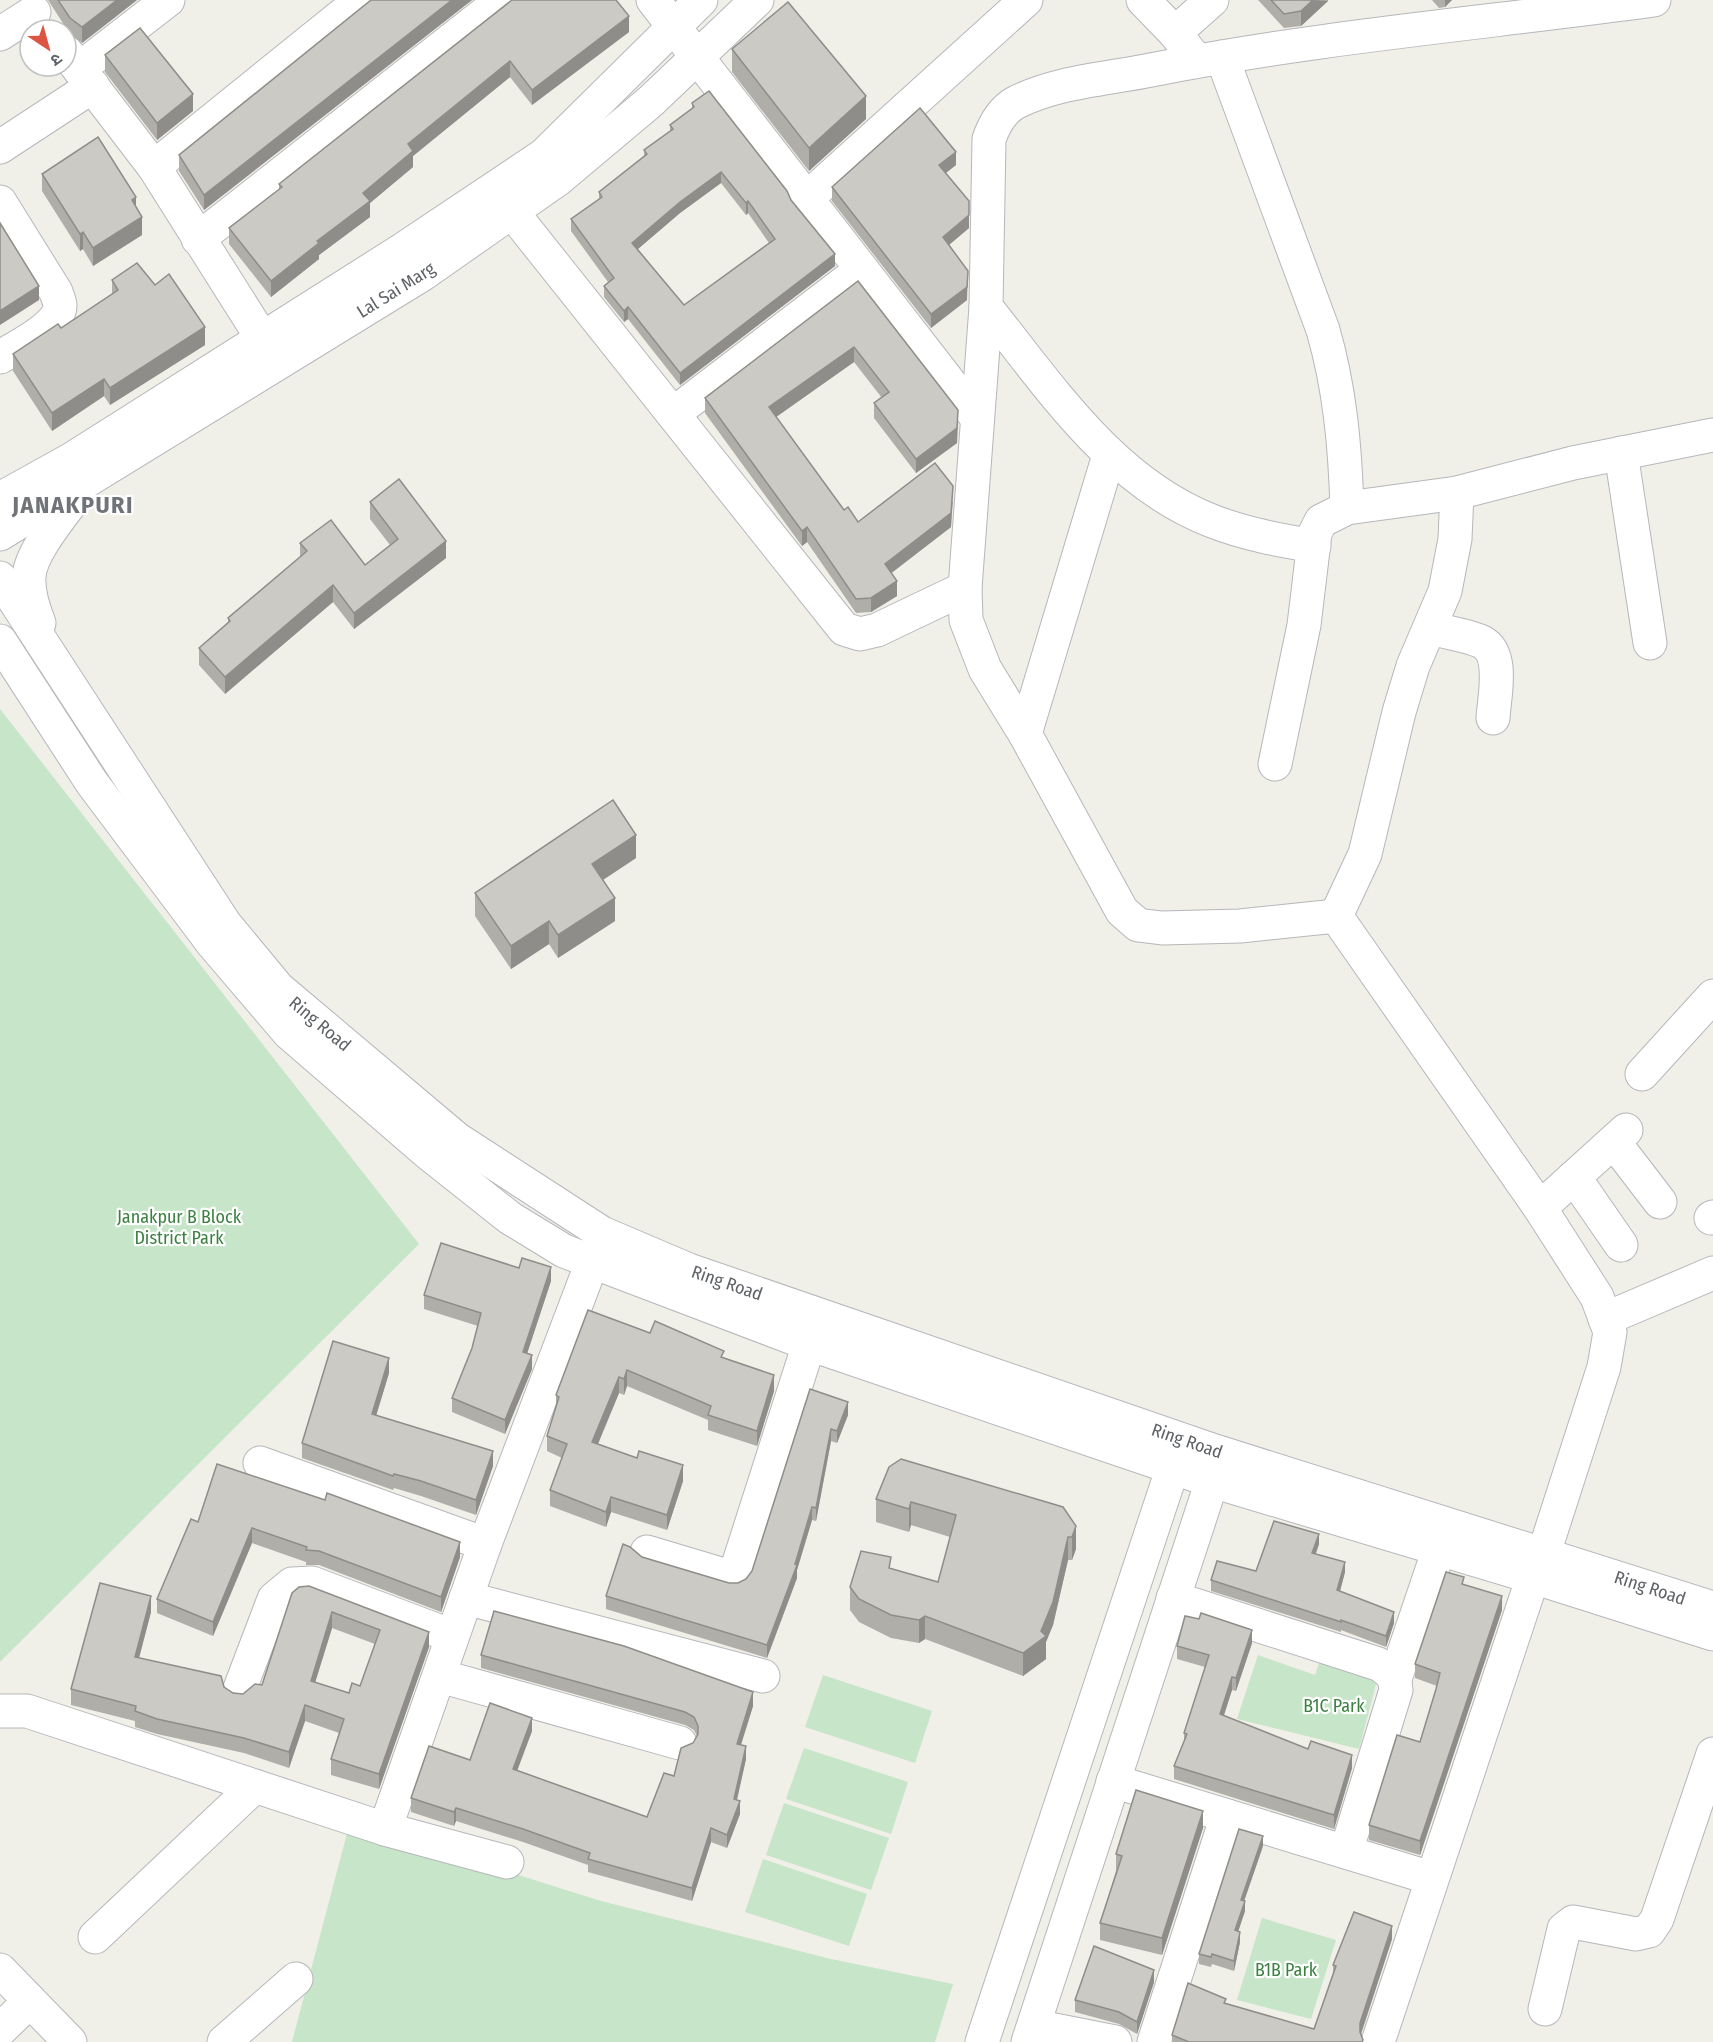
<svg xmlns="http://www.w3.org/2000/svg" width="1713" height="2042" font-family="'Fira Sans Condensed','Noto Sans Devanagari',sans-serif">
	<style>
		.green { fill: #c7e5c8 }
		.lines { fill: none; stroke-linecap: round; stroke-linejoin: round }
		.minor-casing { stroke: #b5b7bb; stroke-width: 35 }
		.minor { stroke: #fff; stroke-width: 33 }
		.wall { fill: #afaea9; fill-rule: evenodd }
		.shaded-wall { fill: #8f8d8a }
		.building { fill: #cccac5; stroke: #8f8d8a; stroke-width: 1.5; fill-rule: evenodd }
		.labels { text-anchor: middle; dominant-baseline: central; stroke-width: 4.5; stroke-linejoin: round; paint-order: stroke }
		.street-label { font-size: 18px; fill: #5f6267; stroke: #fff }
		.park-label { font-size: 18px; fill: #3c8142; stroke: #fff }
		.district-label { font-size: 24px; font-weight: bold; letter-spacing: 1.5px; fill: #707479; stroke: #fff }
	</style>
	<rect width="100%" height="100%" fill="#f0efe8"/>
	<g class="green">
		<polygon points="0,709 419,1244 0,1662"/>
		<polygon points="1323,1651 1380,1669 1359,1749 1237,1719 1258,1655 1315,1675"/>
		<polygon points="823,1675 932,1711 915,1763 805,1727"/>
		<polygon points="804,1748 908,1782 891,1834 786,1799"/>
		<polygon points="784,1803 889,1838 871,1890 766,1855"/>
		<polygon points="350,1822 601,1901 831,1959 953,1984 935,2042 292,2042"/>
		<polygon points="763,1859 867,1894 849,1946 745,1912"/>
		<polygon points="1262,1918 1336,1940 1311,2019 1237,2000"/>
	</g>
	<g class="lines">
		<defs>
			<g id="minor">
				<polyline points="653,0 977,418"/>
				<polyline points="1143,0 1175,33 1197,61"/>
				<polyline points="1175,33 1212,0"/>
				<polyline points="0,34 34,12"/>
				<polyline points="66,52 154,167 262,338"/>
				<path d="M1222 57 1323 330C1340 389 1345 446 1347 508"/>
				<polyline points="79,69 168,0"/>
				<polyline points="0,147 93,86"/>
				<polyline points="154,167 361,0"/>
				<polyline points="805,200 1026,0"/>
				<path d="M0 202 56 292C57 296 60 301 60 306 60 326 15 348 0 357"/>
				<polyline points="512,212 844,629 860,634 877,630 965,588"/>
				<polyline points="198,239 502,0"/>
				<path d="M986 307C1051 388 1112 482 1212 521 1245 534 1279 540 1314 546"/>
				<polyline points="673,414 861,270"/>
				<polyline points="1621,453 1650,643"/>
				<polyline points="0,499 72,459 402,250 544,155 701,0"/>
				<polyline points="0,534 423,274 557,180 651,101 757,0"/>
				<polyline points="0,578 225,924 278,988 457,1139 602,1233 689,1270 1215,1451 1713,1608"/>
				<path d="M39 623C33 608 28 593 29 577 30 552 64 513 79 492"/>
				<path d="M1432 628C1447 633 1468 635 1482 642 1505 654 1494 698 1493 718"/>
				<polyline points="0,641 92,783 213,944 289,1033 428,1153 510,1218 564,1251 809,1344 1212,1481 1533,1577 1713,1634"/>
				<polyline points="1025,734 1109,455"/>
				<polyline points="1275,764 1304,625 1315,533 1321,521 1347,508 1457,493"/>
				<path d="M1336 916 1240 926 1162 928 1138 925 1122 911 1025 734 985 669 966 620 965 588 986 307 989 139C994 125 1001 111 1015 103 1055 82 1107 79 1151 70 1317 37 1486 23 1654 0"/>
				<polyline points="1336,916 1540,1208 1597,1297 1610,1332 1604,1367 1544,1553 1542,1574"/>
				<polyline points="1336,916 1365,854 1399,712 1413,666 1445,591 1455,539 1457,493 1573,463 1713,435"/>
				<polyline points="1642,1074 1713,996"/>
				<polyline points="1614,1142 1660,1202"/>
				<polyline points="1574,1177 1621,1245"/>
				<polyline points="1540,1208 1626,1130"/>
				<polyline points="1711,1218 1713,1217"/>
				<polyline points="1605,1319 1713,1273"/>
				<polyline points="260,1463 485,1544"/>
				<polyline points="647,1552 734,1578 809,1344"/>
				<polyline points="466,1598 763,1676"/>
				<path d="M1173 1598 1378 1664C1390 1671 1395 1676 1396 1690L1346 1852"/>
				<polyline points="440,1676 680,1743"/>
				<polyline points="1395,1679 1439,1549"/>
				<polyline points="239,1691 274,1599 292,1584 312,1583 452,1636"/>
				<polyline points="0,1711 27,1711 385,1829 507,1862"/>
				<polyline points="1113,1781 1431,1878"/>
				<polyline points="385,1829 485,1544 599,1244"/>
				<polyline points="95,1937 255,1786"/>
				<polyline points="0,1970 70,2042"/>
				<polyline points="1545,2009 1564,1929 1573,1922 1636,1934 1649,1931 1657,1919 1713,1754"/>
				<polyline points="1034,2026 1115,2042"/>
				<polyline points="0,2030 30,2001"/>
				<polyline points="224,2042 296,1979"/>
				<polyline points="982,2042 1173,1467 1175,1445"/>
				<polyline points="1028,2042 1212,1481 1214,1458"/>
				<polyline points="1154,2042 1227,1816"/>
				<polyline points="1378,2042 1533,1577"/>
			</g>
		</defs>
		<use href="#minor" class="minor-casing"/>
		<use href="#minor" class="minor"/>
	</g>
	<g class="wall">
		<polygon points="48,0 137,0 82,43 70,34"/>
		<polygon points="371,0 472,0 204,210 179,171 179,155"/>
		<polygon points="512,0 629,32 532,105 510,77 413,156 413,167 370,203 370,217 319,255 319,259 271,297 229,244 229,228 279,190 279,184"/>
		<polygon points="1258,0 1328,0 1328,1 1301,26 1284,28"/>
		<polygon points="1432,0 1452,0 1445,7 1439,8"/>
		<polygon points="732,49 866,119 809,171 732,72"/>
		<polygon points="105,55 193,111 157,140 105,72"/>
		<path d="M692 103 791 200 835 266 680 385 628 319 624 322 604 297V286L608 282 571 231V219L599 200V192L644 156V150L670 131V125L692 110ZM721 183 746 215 748 213 769 243 684 305 638 249 680 213Z"/>
		<polygon points="956,165 946,173 969,228 949,245 967,300 931,328 832,201 832,187"/>
		<polygon points="42,174 136,207 142,235 93,266 83,249 80,251 42,191"/>
		<polygon points="112,280 205,345 110,405 104,396 52,431 13,371 13,354 61,328 112,294"/>
		<polygon points="858,281 958,425 957,443 916,473 874,418 874,403 882,398 854,362 776,417 844,510 858,522 953,501 951,527 891,573 897,596 871,612 856,613 807,542 802,546 705,413 705,398"/>
		<polygon points="370,502 446,558 354,629 333,602 225,694 199,665 199,648 228,623 228,618 300,557 300,543 365,565 390,545 370,519"/>
		<polygon points="636,858 603,880 615,921 558,958 549,944 511,969 475,916 475,893"/>
		<polygon points="551,1281 527,1353 532,1369 505,1434 452,1412 452,1398 472,1348 478,1326 424,1309 424,1295"/>
		<polygon points="650,1333 724,1358 774,1391 757,1446 708,1430 708,1420 627,1386 624,1395 619,1393 598,1444 683,1481 667,1530 611,1512 606,1527 550,1506 550,1490 562,1458 547,1451 547,1436 556,1409 556,1395"/>
		<polygon points="389,1373 376,1416 493,1466 476,1515 421,1496 394,1488 393,1490 302,1458 302,1443"/>
		<polygon points="810,1389 848,1415 837,1443 831,1441 816,1521 812,1520 797,1570 797,1578 767,1658 606,1609 606,1596 642,1557 729,1583 738,1583 746,1579 752,1571"/>
		<polygon points="217,1464 460,1557 441,1612 319,1565 306,1565 306,1562 252,1543 213,1636 157,1613 157,1599 198,1522"/>
		<polygon points="876,1499 1063,1507 1076,1549 1072,1560 1068,1560 1053,1625 1046,1642 1046,1659 1023,1676 925,1639 919,1643 891,1638 859,1622 850,1610 850,1587 891,1569 938,1582 950,1537 911,1525 909,1532 876,1522"/>
		<polygon points="1319,1544 1316,1554 1345,1572 1340,1592 1394,1623 1386,1647 1341,1630 1341,1632 1211,1591 1211,1580 1256,1571"/>
		<polygon points="1464,1585 1502,1610 1420,1855 1369,1840 1369,1825 1420,1742 1437,1686 1415,1678 1415,1664"/>
		<path d="M292 1593 429 1647 379 1789 331 1775V1759L339 1733 305 1721 289 1768 244 1753 157 1734 135 1727V1721L71 1705V1689L151 1612 139 1658 224 1687 233 1693 243 1694 262 1685ZM332 1628 375 1644 360 1686 349 1693 315 1682Z"/>
		<polygon points="1252,1643 1236,1691 1232,1690 1223,1716 1352,1768 1334,1829 1174,1779 1174,1766 1184,1742 1184,1733 1205,1667 1177,1659 1177,1646"/>
		<polygon points="481,1655 753,1706 741,1745 746,1759 737,1800 740,1814 727,1848 711,1842 692,1901 588,1872 588,1865 523,1842 456,1821 454,1826 411,1812 411,1798 470,1760 532,1731 517,1770 647,1817 674,1776 697,1736 694,1730 685,1725 481,1668"/>
		<polygon points="1203,1828 1162,1955 1100,1940 1100,1923 1116,1871 1116,1854"/>
		<polygon points="1263,1846 1244,1901 1245,1911 1238,1931 1240,1942 1234,1971 1212,1964 1211,1967 1199,1964 1199,1954"/>
		<polygon points="1392,1939 1361,2035 1363,2042 1172,2042 1172,2035 1226,2004 1314,2029 1333,1973 1333,1965"/>
		<polygon points="1154,1982 1137,2034 1119,2024 1075,2012 1075,2000"/>
	</g>
	<g class="shaded-wall">
		<polygon points="117,0 137,0 82,43 82,27"/>
		<polygon points="452,0 472,0 204,210 204,195"/>
		<polygon points="1313,0 1328,1 1301,26 1301,11"/>
		<polygon points="1445,0 1452,0 1445,7"/>
		<polygon points="629,16 629,32 532,105 532,90"/>
		<polygon points="510,61 510,77 413,156 413,167 370,203 370,217 319,255 319,259 271,297 271,281 317,241 408,144"/>
		<polygon points="193,94 193,111 157,140 157,123"/>
		<polygon points="866,96 866,119 809,171 809,148"/>
		<polygon points="956,152 956,165 939,178 939,165"/>
		<polygon points="721,172 721,183 680,213 632,254 632,243 680,202"/>
		<polygon points="136,197 136,214 132,200"/>
		<polygon points="748,201 748,213 746,215 746,203"/>
		<polygon points="969,201 969,228 943,250 943,237"/>
		<polygon points="142,217 142,235 93,266 93,248"/>
		<polygon points="83,232 83,249 80,251 80,234"/>
		<polygon points="835,254 835,266 680,385 680,373"/>
		<polygon points="968,271 967,300 931,328 931,314"/>
		<polygon points="39,286 39,300 0,325 0,311"/>
		<polygon points="628,307 628,319 624,322 624,311"/>
		<polygon points="205,327 205,345 110,405 110,388"/>
		<polygon points="854,347 854,362 769,422 769,407"/>
		<polygon points="104,379 104,396 52,431 52,413"/>
		<polygon points="958,410 957,443 916,473 916,459"/>
		<polygon points="953,486 951,527 885,578 885,564"/>
		<polygon points="807,527 807,542 802,546 802,531"/>
		<polygon points="446,541 446,558 354,629 354,613"/>
		<polygon points="897,581 897,596 871,612 871,598"/>
		<polygon points="333,585 333,602 225,694 225,677"/>
		<polygon points="636,835 636,858 592,887 592,864"/>
		<polygon points="615,898 615,921 558,958 558,935"/>
		<polygon points="549,921 549,944 511,969 511,946"/>
		<polygon points="551,1267 551,1281 523,1366 523,1352"/>
		<polygon points="532,1355 532,1369 505,1434 505,1420"/>
		<polygon points="389,1358 389,1373 372,1429 372,1414"/>
		<polygon points="627,1370 627,1386 624,1395 624,1379"/>
		<polygon points="774,1375 774,1391 757,1446 757,1431"/>
		<polygon points="619,1377 619,1393 592,1458 592,1442"/>
		<polygon points="848,1402 848,1415 837,1443 837,1431"/>
		<polygon points="831,1429 831,1441 816,1521 816,1508"/>
		<polygon points="493,1451 493,1466 476,1515 476,1500"/>
		<polygon points="683,1465 683,1481 667,1530 667,1515"/>
		<polygon points="611,1497 611,1512 606,1527 606,1512"/>
		<polygon points="911,1502 911,1525 909,1532 909,1509"/>
		<polygon points="812,1507 812,1520 797,1570 797,1578 767,1658 767,1645 795,1564"/>
		<polygon points="1076,1526 1076,1549 1072,1560 1072,1537"/>
		<polygon points="252,1528 252,1543 213,1636 213,1622"/>
		<polygon points="1319,1534 1319,1544 1312,1563 1312,1553"/>
		<polygon points="1068,1537 1068,1560 1053,1625 1046,1642 1046,1659 1023,1676 1023,1653 1041,1631"/>
		<polygon points="460,1542 460,1557 441,1612 441,1597"/>
		<polygon points="1345,1562 1345,1572 1337,1601 1337,1590"/>
		<polygon points="151,1596 151,1612 135,1673 135,1657"/>
		<polygon points="1502,1596 1502,1610 1420,1855 1420,1841"/>
		<polygon points="332,1612 332,1628 311,1696 311,1681"/>
		<polygon points="1394,1612 1394,1623 1386,1647 1386,1636"/>
		<polygon points="925,1616 925,1639 919,1643 919,1620"/>
		<polygon points="1252,1630 1252,1643 1236,1691 1236,1678"/>
		<polygon points="429,1632 429,1647 379,1789 379,1774"/>
		<polygon points="1232,1677 1232,1690 1220,1728 1220,1714"/>
		<polygon points="753,1692 753,1706 737,1757 737,1744"/>
		<polygon points="305,1705 305,1721 289,1768 289,1752"/>
		<polygon points="532,1718 532,1731 513,1782 513,1769"/>
		<polygon points="746,1746 746,1759 734,1812 734,1799"/>
		<polygon points="1352,1755 1352,1768 1334,1829 1334,1815"/>
		<polygon points="740,1801 740,1814 727,1848 727,1835"/>
		<polygon points="456,1808 456,1821 454,1826 454,1812"/>
		<polygon points="1203,1811 1203,1828 1162,1955 1162,1938"/>
		<polygon points="711,1828 711,1842 692,1901 692,1888"/>
		<polygon points="1263,1836 1263,1846 1241,1910 1241,1900"/>
		<polygon points="1245,1901 1245,1911 1235,1941 1235,1930"/>
		<polygon points="1392,1926 1392,1939 1360,2036 1360,2042 1360,2023"/>
		<polygon points="1240,1932 1240,1942 1234,1971 1234,1961"/>
		<polygon points="1154,1970 1154,1982 1137,2034 1137,2022"/>
	</g>
	<g class="building">
		<polygon points="58,0 117,0 82,27 70,18"/>
		<polygon points="371,0 452,0 204,195 179,155"/>
		<polygon points="512,0 616,0 629,16 532,90 510,61 408,144 413,151 363,193 370,201 317,241 319,243 271,281 229,228 282,187 279,184"/>
		<polygon points="1271,0 1313,0 1301,11 1284,14"/>
		<polygon points="788,2 866,96 809,148 732,49"/>
		<polygon points="140,28 193,94 157,123 105,55"/>
		<path d="M709 91 787 191 791 200 835 254 680 373 628 307 624 311 604 286 614 278 571 219 602 197 599 192 647 154 644 150 673 129 670 125 694 107 692 103ZM721 172 746 203 748 201 775 239 684 305 632 243 680 202Z"/>
		<polygon points="920,108 956,152 939,165 969,201 969,215 943,237 968,271 967,287 931,314 832,187"/>
		<polygon points="98,137 136,197 132,200 142,217 93,248 83,232 80,234 42,174"/>
		<polygon points="0,223 39,286 0,311"/>
		<polygon points="137,263 155,285 169,274 205,327 110,388 104,379 52,413 13,354 58,324 61,328 118,290 112,280"/>
		<polygon points="858,281 958,410 957,428 916,459 874,403 889,392 854,347 769,407 844,510 848,507 858,522 935,463 953,486 951,513 885,564 897,581 871,598 856,599 807,527 802,531 705,398"/>
		<polygon points="399,479 446,541 354,613 333,585 225,677 199,648 230,621 228,618 307,551 300,543 331,520 365,565 398,539 370,502"/>
		<polygon points="613,800 636,835 592,864 615,898 558,935 549,921 511,946 475,893"/>
		<polygon points="441,1243 519,1268 522,1258 551,1267 523,1352 532,1355 505,1420 452,1398 472,1348 481,1313 424,1295"/>
		<polygon points="588,1310 650,1333 655,1321 724,1351 721,1357 774,1375 757,1431 708,1415 711,1406 627,1370 624,1379 619,1377 592,1442 637,1458 639,1451 683,1465 667,1515 611,1497 606,1512 550,1490 567,1444 547,1436 559,1397 556,1395"/>
		<polygon points="333,1341 389,1358 372,1414 493,1451 476,1500 421,1481 394,1474 393,1476 302,1443"/>
		<polygon points="810,1389 848,1402 837,1431 831,1429 816,1508 812,1507 795,1564 797,1565 767,1645 606,1596 623,1544 630,1547 642,1557 729,1583 738,1583 746,1579 752,1571"/>
		<polygon points="901,1459 1063,1507 1076,1526 1072,1537 1068,1537 1053,1602 1041,1631 1046,1636 1023,1653 925,1616 919,1620 891,1615 859,1599 850,1587 861,1551 891,1557 889,1568 938,1582 956,1515 911,1502 909,1509 876,1499 889,1467"/>
		<polygon points="217,1464 325,1500 327,1493 460,1542 441,1597 319,1551 306,1550 307,1547 252,1528 213,1622 157,1599 191,1519 198,1522"/>
		<polygon points="1274,1521 1319,1534 1312,1553 1345,1562 1337,1590 1394,1612 1386,1636 1341,1620 1341,1622 1211,1580 1217,1561 1256,1571"/>
		<polygon points="1446,1572 1464,1577 1462,1584 1502,1596 1420,1841 1369,1825 1397,1735 1420,1742 1436,1689 1440,1673 1415,1664"/>
		<path d="M100 1583 151 1596 135 1657 221 1676 224 1687 233 1693 243 1694 255 1684 262 1685 292 1593 299 1587 309 1586 429 1632 379 1774 331 1759 344 1719 305 1705 289 1752 244 1738 157 1719 135 1711 136 1706 71 1689ZM332 1612 380 1630 360 1686 352 1683 349 1693 311 1681Z"/>
		<polygon points="494,1611 624,1646 753,1692 737,1744 746,1746 734,1799 740,1801 727,1835 711,1828 692,1888 588,1859 590,1853 523,1829 456,1808 454,1812 411,1798 429,1746 470,1760 490,1703 532,1718 513,1769 647,1817 664,1773 674,1776 681,1748 693,1743 698,1734 698,1726 694,1717 685,1712 481,1655"/>
		<polygon points="1201,1613 1252,1630 1236,1678 1232,1677 1220,1714 1308,1749 1311,1741 1352,1755 1334,1815 1174,1766 1187,1734 1184,1733 1209,1655 1177,1646 1185,1616 1199,1619"/>
		<polygon points="1136,1790 1203,1811 1162,1938 1100,1923 1122,1856 1116,1854"/>
		<polygon points="1239,1829 1263,1836 1241,1900 1245,1901 1235,1930 1240,1932 1234,1961 1212,1954 1211,1957 1199,1954"/>
		<polygon points="1354,1912 1392,1926 1360,2023 1360,2032 1363,2040 1362,2042 1189,2042 1172,2035 1188,1983 1226,1999 1224,2003 1314,2029 1336,1966 1333,1965"/>
		<polygon points="1094,1946 1154,1970 1137,2022 1119,2012 1075,2000"/>
	</g>
	<g class="labels">
		<g class="street-label">
			<text transform="translate(396 290) rotate(-32)">Lal Sai Marg</text>
			<text transform="translate(320 1024) rotate(40)">Ring Road</text>
			<text transform="translate(727 1283) rotate(19)">Ring Road</text>
			<text transform="translate(1187 1441) rotate(19)">Ring Road</text>
			<text transform="translate(1650 1588) rotate(18)">Ring Road</text>
		</g>
		<g class="park-label">
			<text x="179" y="1217">Janakpur B Block<tspan x="179" dy="21">District Park</tspan></text>
			<text x="1334" y="1706">B1C Park</text>
			<text x="1286" y="1970">B1B Park</text>
		</g>
		<g class="district-label">
			<text x="73" y="505">JANAKPURI</text>
		</g>
	</g>
	<g transform="translate(48 48) rotate(144)"><circle r="28" fill="#ffffff" stroke="#bfc0c2" stroke-width="1.5"/>
	<path d="M0-4.5L10 22L0 15L-10 22Z" fill="#dc5543"/>
	<text y="-9" font-size="16" font-weight="bold" text-anchor="middle" fill="#5f6267">उ</text>
	</g>
</svg>
